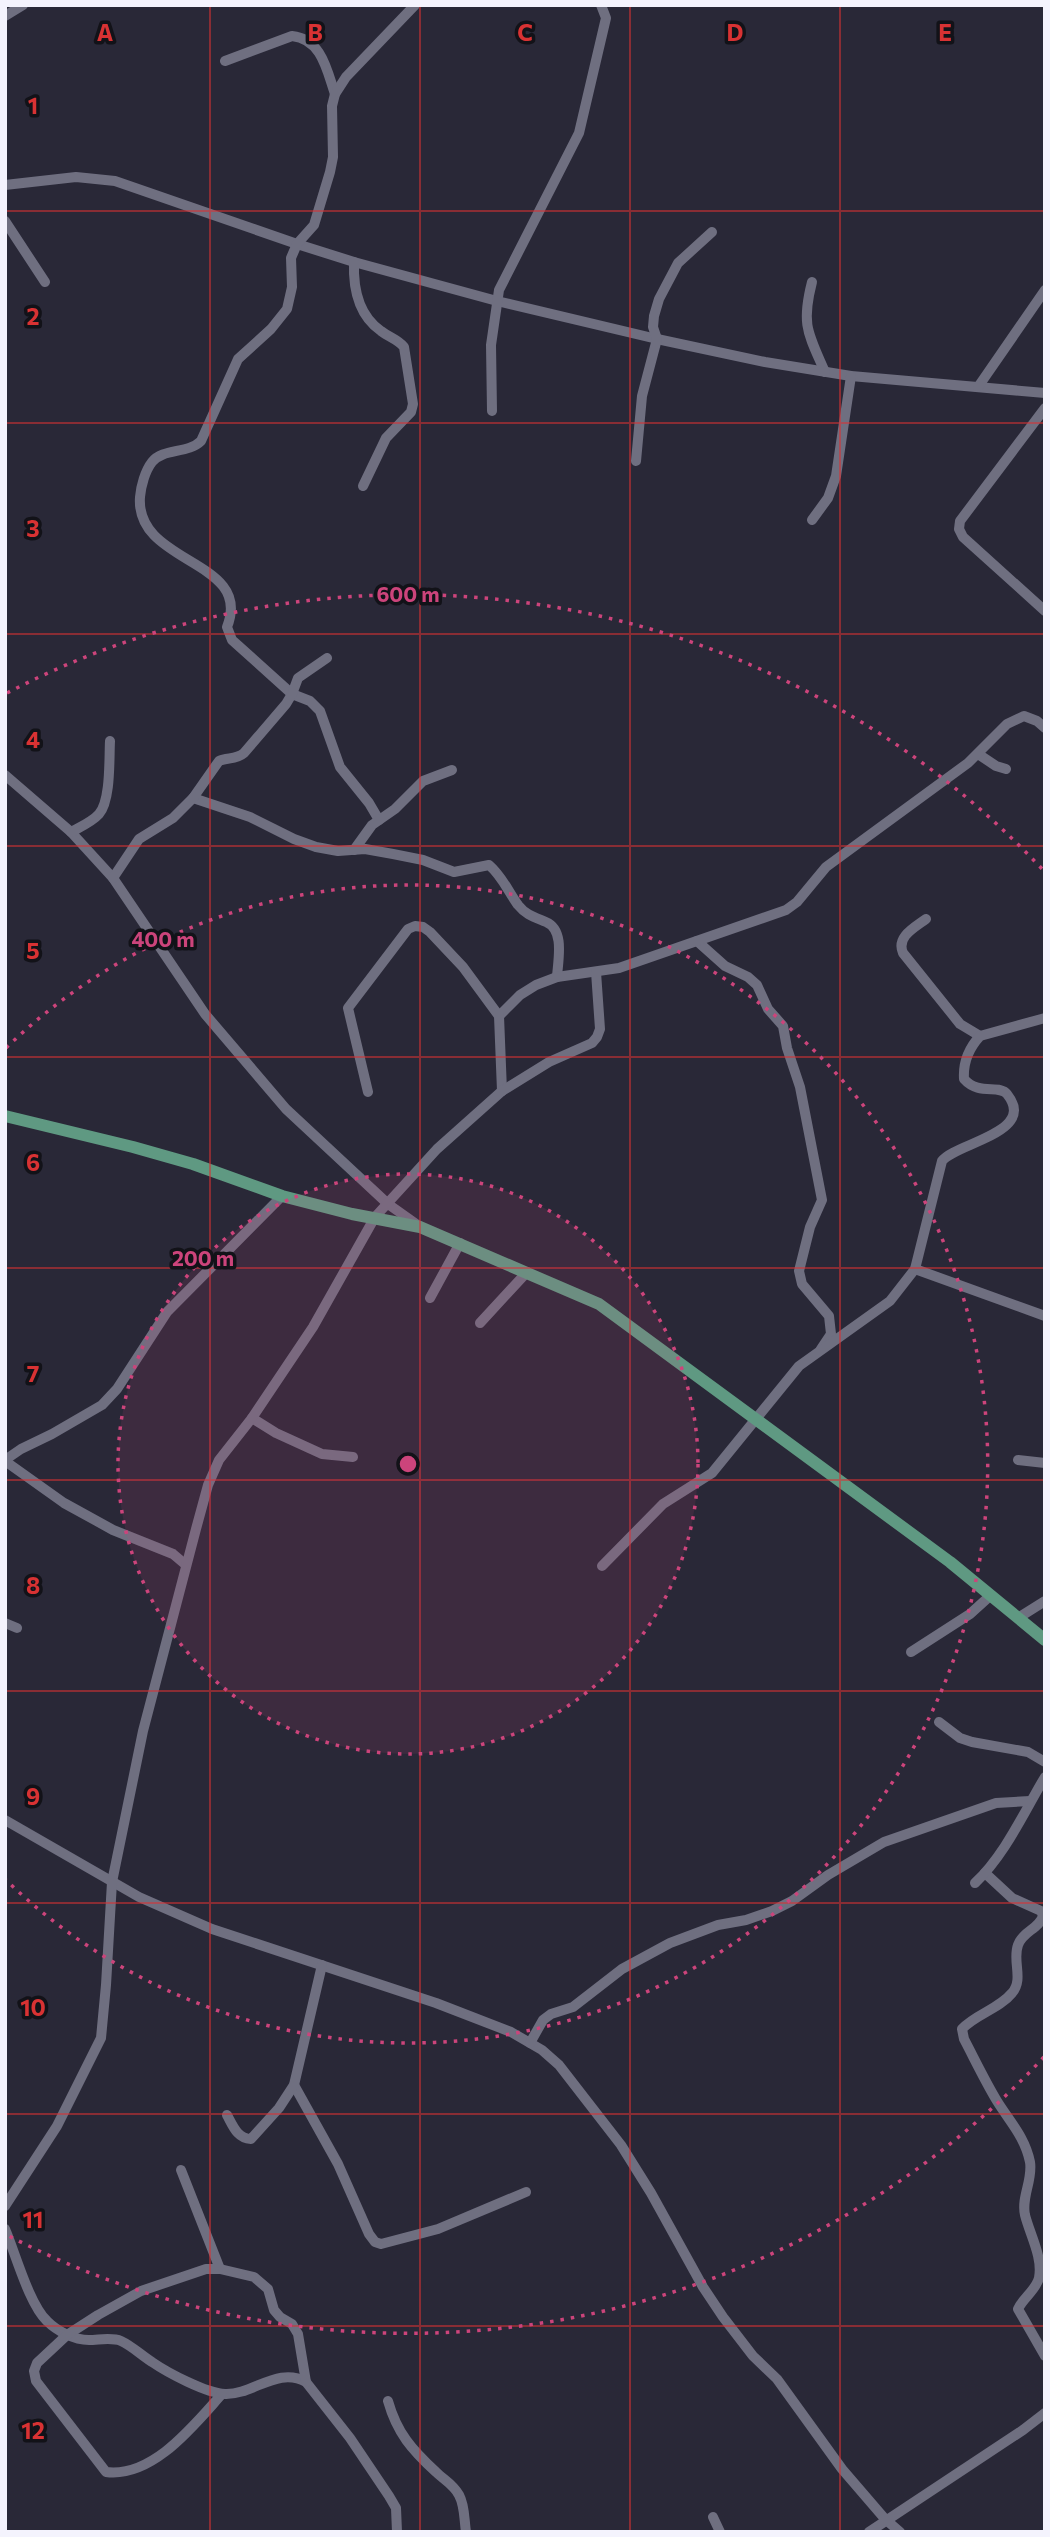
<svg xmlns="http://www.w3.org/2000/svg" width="1050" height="2537" font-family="Commissioner,sans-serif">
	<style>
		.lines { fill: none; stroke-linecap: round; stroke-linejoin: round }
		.minor { stroke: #6f6f80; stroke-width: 10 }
		.major { stroke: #5f9982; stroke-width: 12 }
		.grid { fill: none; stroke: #d83233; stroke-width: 2; stroke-opacity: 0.55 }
		.ring { fill: none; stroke: #cc447b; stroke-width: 3.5; stroke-dasharray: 3.5 7 }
		.grid-label { font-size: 23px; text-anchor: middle; font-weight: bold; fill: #d83233; stroke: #121218; stroke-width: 7; stroke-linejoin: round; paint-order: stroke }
		.centre { fill: #cc447b; stroke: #121218; stroke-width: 3.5 }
		.ring-label { font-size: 21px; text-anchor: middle; font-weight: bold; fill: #cc447b; stroke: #121218; stroke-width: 7; stroke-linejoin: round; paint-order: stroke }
	</style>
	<rect width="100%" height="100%" fill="#292837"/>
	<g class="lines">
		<g class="minor">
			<polyline points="5,16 23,5"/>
			<path d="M225 61 292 36C322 39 327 71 335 94"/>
			<polyline points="5,185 76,177 115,181 297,244 354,262 497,301 657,339 765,362 851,376 1045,393"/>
			<polyline points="5,221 45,282"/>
			<path d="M354 262C353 289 358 315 381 331 390 338 397 339 404 347L413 404 411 412 386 438 363 486"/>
			<path d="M812 282C801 325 808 333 825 372"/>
			<polyline points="978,387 1045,290"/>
			<polyline points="1045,408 960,521 959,529 963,537 1045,611"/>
			<polyline points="492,411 491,345 499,290 579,133 606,18 601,5"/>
			<polyline points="636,461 642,396 657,339 653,327 654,316 659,299 678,263 712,232"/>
			<polyline points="812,520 828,498 836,476 851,376"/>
			<polyline points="978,754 996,766 1006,769"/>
			<polyline points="5,775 71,832 113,878 205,1014 286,1109 388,1204 419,1226"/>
			<path d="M193 798 250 817 294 839 316 847 338 851 365 849 393 854 423 860 454 872 489 865C502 876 508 891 518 905 526 915 534 917 546 922 565 930 558 960 557 977"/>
			<path d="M379 820 369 803 340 767 320 711 310 701 292 694 232 640 227 627C254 559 135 565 140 497 141 486 145 471 152 462 163 448 188 454 201 441L238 359 271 329 287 309 292 287 291 258 297 244 314 225 330 172 333 157 332 106 335 94 346 77 415 5"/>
			<path d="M71 832C80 827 92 822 99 814 111 800 109 759 110 741"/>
			<polyline points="354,850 372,825 395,809 423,781 452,770"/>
			<path d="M113 878 139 839 173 818 193 798 219 761C227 757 236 760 244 753L286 704 292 694 298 678 327 658"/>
			<path d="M926 919C914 928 896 937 903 953L960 1024 980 1036"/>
			<polyline points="697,941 725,966 748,977 757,985 768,1009 783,1026 787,1048 800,1087 822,1200 810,1227 799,1271 802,1284 829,1316 831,1334 821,1349"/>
			<polyline points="499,1016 520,995 536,985 557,977 619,968 786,910 797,902 826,867 968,763 1007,724 1024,716 1037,721 1045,728"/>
			<polyline points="368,1092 348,1008 408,929 415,926 423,927 430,932 463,967 499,1016 502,1091"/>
			<polyline points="915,1269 1045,1316"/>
			<polyline points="430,1298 460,1243"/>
			<polyline points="480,1323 527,1272"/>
			<polyline points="252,1418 276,1433 322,1454 353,1457"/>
			<polyline points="5,1460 21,1449 52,1434 102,1405 117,1389 167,1312 282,1196"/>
			<polyline points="1018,1460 1045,1463"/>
			<polyline points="5,1461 64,1503 113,1530 173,1554 186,1565"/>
			<path d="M602 1566 663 1504 712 1473 799 1366 890 1301 915 1269 942 1161C955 1143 1038 1133 1007 1094 999 1084 979 1096 964 1079 963 1063 969 1048 980 1036L1045 1018"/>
			<polyline points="1018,1618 1045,1601"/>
			<polyline points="5,1623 17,1628"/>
			<polyline points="911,1652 970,1614 991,1595"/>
			<polyline points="939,1722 960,1738 972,1742 1028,1752 1045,1762"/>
			<polyline points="5,1820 139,1897 212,1929 436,2003 511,2032 542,2050 559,2065 621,2145 651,2193 703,2287 723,2317 753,2356 777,2379 842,2469 885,2519 900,2532"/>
			<path d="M985 1873 1012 1898 1041 1911 1043 1916C1039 1929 1023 1931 1018 1945 1012 1961 1024 1979 1012 1993 999 2009 976 2014 962 2029L964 2039C975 2060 985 2081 997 2101 1010 2122 1025 2137 1030 2162 1033 2180 1021 2197 1025 2215 1030 2235 1043 2257 1039 2278 1036 2290 1023 2298 1018 2309L1045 2356"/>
			<path d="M975 1883C1005 1855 1024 1812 1045 1777"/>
			<polyline points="530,2043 543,2020 551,2014 573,2007 622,1969 670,1943 718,1925 746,1920 772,1911 792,1901 828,1875 884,1842 996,1803 1030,1801"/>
			<polyline points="294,2085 338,2164 369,2234 375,2242 381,2244 438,2229 526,2192"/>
			<path d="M227 2115C233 2126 237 2138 251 2139L279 2108 294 2085 322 1965"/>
			<polyline points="181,2170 220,2269"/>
			<polyline points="5,2206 57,2126 101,2038 106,1985 112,1882 143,1731 196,1529 208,1485 219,1460 252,1418 313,1327 375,1217 437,1149 502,1091 549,1062 592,1043 597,1037 600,1029 596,972"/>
			<path d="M5 2229C15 2252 29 2304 47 2321 57 2331 74 2340 89 2340 99 2340 112 2337 121 2341 132 2346 141 2355 152 2362 168 2373 206 2393 225 2394 253 2395 278 2366 306 2382L350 2438 389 2496 396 2508 397 2532"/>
			<path d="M222 2394C194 2425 153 2478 106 2472L36 2381 34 2371 37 2363 67 2335 98 2315 141 2291 206 2269H220L254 2277 268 2289 274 2310 280 2317 292 2324 298 2334 306 2382"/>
			<path d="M388 2401C397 2433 412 2450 436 2472 444 2480 453 2484 459 2495 465 2506 464 2519 466 2532"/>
			<polyline points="713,2517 720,2532"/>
			<polyline points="869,2532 1023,2430 1045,2413"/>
		</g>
		<polyline class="major" points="5,1116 133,1147 193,1164 282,1196 352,1214 420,1227 599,1304 950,1562 1045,1640"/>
	</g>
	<path class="grid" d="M210 5V2532M420 5V2532M630 5V2532M840 5V2532M5 211H1045M5 423H1045M5 634H1045M5 846H1045M5 1057H1045M5 1268H1045M5 1480H1045M5 1691H1045M5 1903H1045M5 2114H1045M5 2326H1045"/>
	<circle cx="408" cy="1464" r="290" fill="#cc447b" fill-opacity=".12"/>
	<g class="ring">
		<circle cx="408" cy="1464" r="290"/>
		<path d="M6 1048A579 579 0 1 1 6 1880"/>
		<path d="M1044 2057A869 869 0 0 1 7 2235M7 693A869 869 0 0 1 1044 871"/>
	</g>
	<g class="grid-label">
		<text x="105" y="41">A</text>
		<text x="315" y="41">B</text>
		<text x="525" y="41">C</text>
		<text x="735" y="41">D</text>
		<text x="945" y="41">E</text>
		<text x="33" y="114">1</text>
		<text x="33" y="325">2</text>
		<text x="33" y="537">3</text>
		<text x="33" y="748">4</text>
		<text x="33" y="959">5</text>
		<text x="33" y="1171">6</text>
		<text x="33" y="1382">7</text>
		<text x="33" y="1594">8</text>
		<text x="33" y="1805">9</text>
		<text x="33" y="2016">10</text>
		<text x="33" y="2228">11</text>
		<text x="33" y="2439">12</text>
	</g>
	<circle cx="408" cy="1464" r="10" class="centre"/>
	<g class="ring-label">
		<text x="408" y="602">600 m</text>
		<text x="163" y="947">400 m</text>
		<text x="203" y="1266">200 m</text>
	</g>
	<rect width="1050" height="2537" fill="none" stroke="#f4f3fd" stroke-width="14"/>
</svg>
